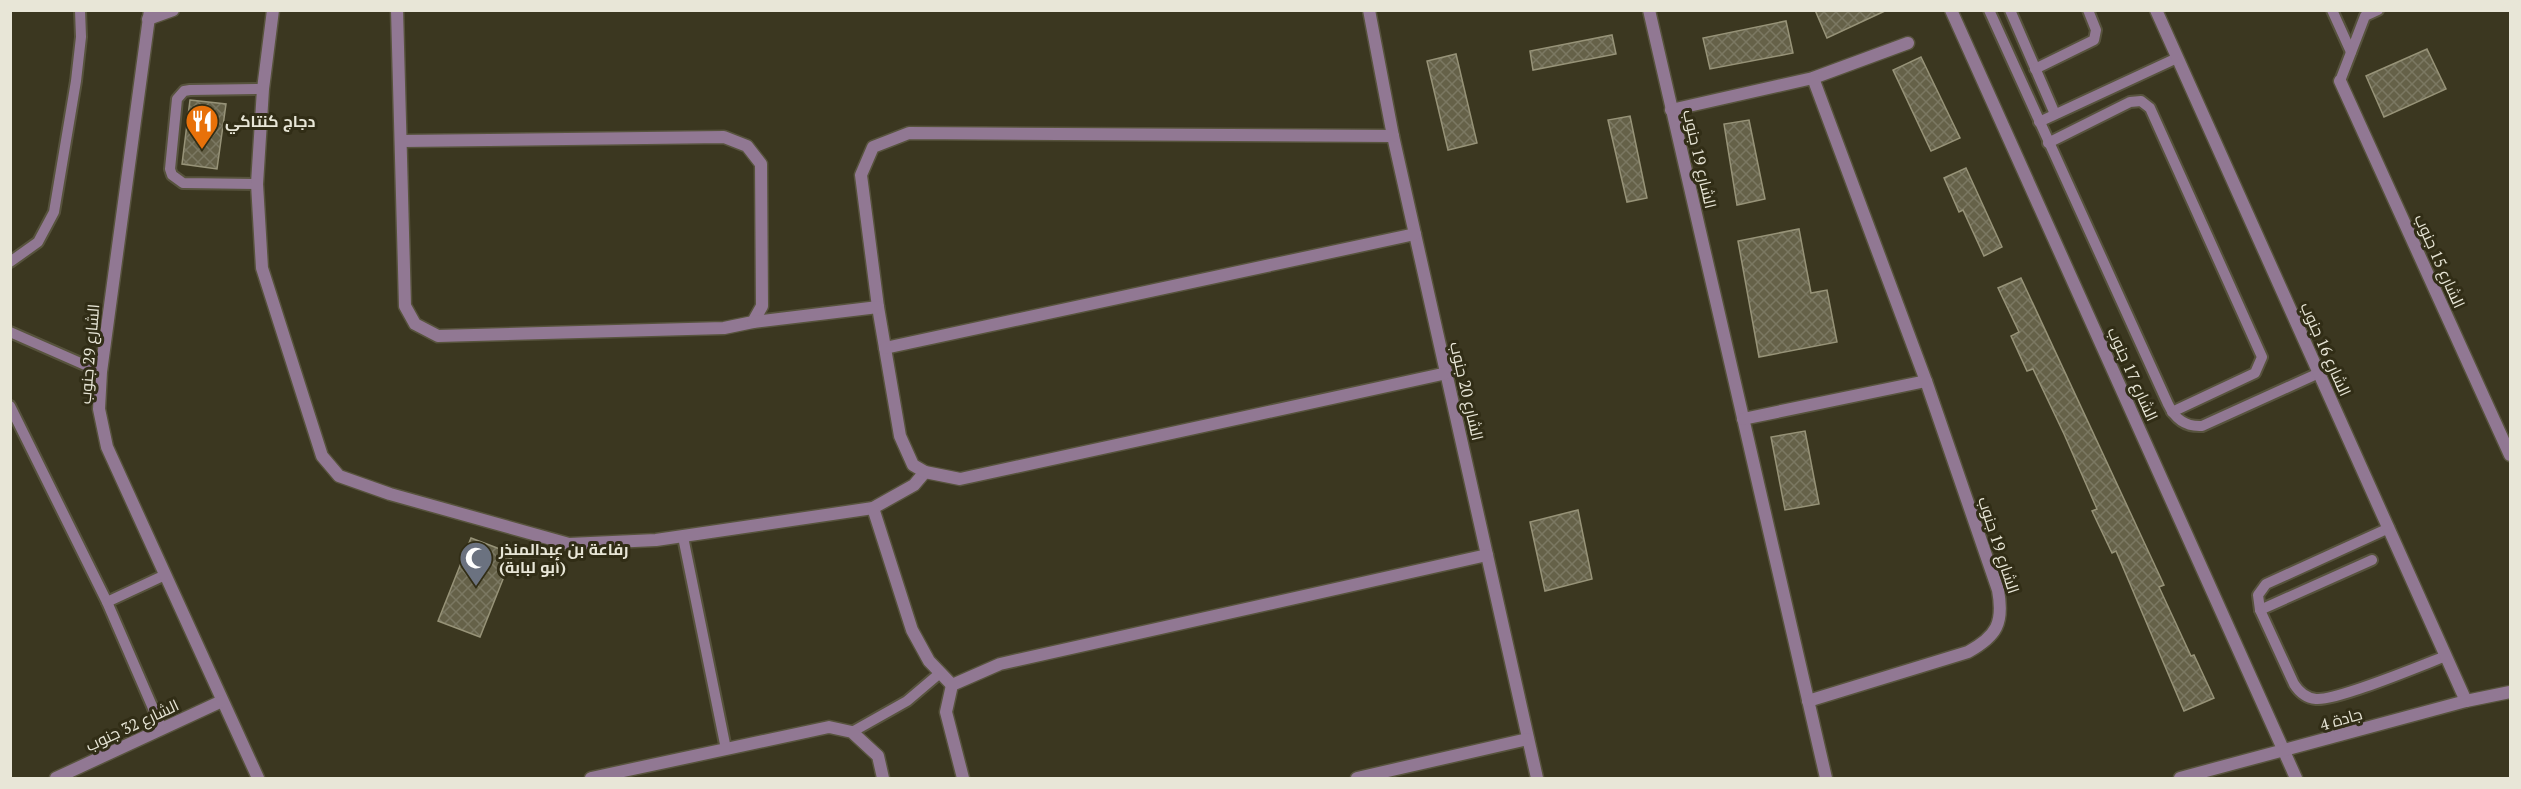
<svg xmlns="http://www.w3.org/2000/svg" width="2521" height="789" font-family="'PT Serif',Cairo,serif">
	<style>
		.building { fill: url(#building-cross-hatch); stroke: #979378; stroke-width: 1.5 }
		.lines { fill: none; stroke-linecap: round; stroke-linejoin: round }
		.lane-casing { stroke: #57533d; stroke-width: 14 }
		.street-casing { stroke: #57533d; stroke-width: 15 }
		.lane { stroke: #917893; stroke-width: 10 }
		.street { stroke: #917893; stroke-width: 12 }
		.labels { text-anchor: middle; dominant-baseline: central; stroke-width: 6; stroke-linejoin: round; paint-order: stroke }
		.poi-label { font-size: 16px; font-weight: bold; fill: #e8e6d7; stroke: #312d16; text-anchor: start }
		.street-label { font-size: 16px; fill: #e8e6d7; stroke: #312d16 }
	</style>
	<defs>
		<pattern id="building-cross-hatch" width="8" height="8" patternUnits="userSpaceOnUse" patternTransform="scale(1.5)"><rect width="8" height="8" fill="#656148"/><path d="M0 0l8 8M0 8l8-8" fill="none" stroke="#7b7862"/></pattern>
	</defs>
	<rect width="100%" height="100%" fill="#3b3720"/>
	<g class="building">
		<polygon points="1815,10 1887,10 1827,38"/>
		<polygon points="1786,21 1793,53 1710,69 1703,38"/>
		<polygon points="1612,35 1616,54 1533,70 1530,51"/>
		<polygon points="2427,49 2446,89 2384,117 2366,76"/>
		<polygon points="1456,54 1477,143 1448,150 1427,61"/>
		<polygon points="1921,57 1960,138 1931,151 1893,70"/>
		<polygon points="190,100 226,104 217,169 182,164"/>
		<polygon points="1630,116 1647,198 1627,202 1608,120"/>
		<polygon points="1749,120 1765,199 1737,205 1724,124"/>
		<polygon points="1966,168 2002,247 1984,256 1963,210 1959,212 1944,178"/>
		<polygon points="1799,229 1811,293 1827,290 1837,342 1759,357 1738,241"/>
		<polygon points="2021,278 2164,585 2159,587 2191,656 2194,655 2214,698 2184,711 2116,551 2112,553 2092,511 2097,509 2064,434 2033,369 2027,371 2011,336 2019,332 1998,288"/>
		<polygon points="1805,431 1819,504 1785,510 1771,437"/>
		<polygon points="1578,510 1592,579 1545,591 1530,522"/>
		<polygon points="471,538 513,554 480,637 438,621"/>
	</g>
	<g class="lines">
		<defs>
			<g id="lane">
				<path d="M1989 10 2168 404C2175 419 2185 427 2202 426L2319 373"/>
				<polyline points="2010,10 2055,114"/>
				<polyline points="2332,10 2351,52"/>
				<polyline points="2035,69 2094,40 2096,30 2088,10"/>
				<polyline points="2340,81 2365,16 2378,10"/>
				<polyline points="2039,122 2177,58"/>
				<polyline points="2048,143 2130,102 2141,101 2150,108 2262,357 2255,373 2172,412"/>
				<polyline points="257,184 183,183 172,175 170,169 177,99 184,91 190,90 263,89"/>
				<polyline points="10,262 38,242 54,212 76,81 81,37 80,10"/>
				<polyline points="10,332 101,372"/>
				<polyline points="10,406 107,602 162,729"/>
				<path d="M2389 528 2266 584 2258 595 2260 610 2294 684C2299 692 2306 698 2316 699 2337 701 2422 665 2446 656"/>
				<polyline points="683,537 726,749"/>
				<polyline points="107,602 165,575"/>
				<polyline points="2260,610 2372,560"/>
				<polyline points="852,732 907,701 940,673"/>
			</g>
			<g id="street">
				<polyline points="150,10 101,372 99,409 107,447 258,778"/>
				<polyline points="273,10 263,89 257,184 262,268 322,456 339,476 390,494 569,544 656,540 873,508 914,485 925,472"/>
				<polyline points="397,10 405,306 415,324 438,336 724,328 753,322 762,306 761,164 747,146 724,137 403,141"/>
				<polyline points="1369,10 1393,136 1537,778"/>
				<polyline points="1649,10 1826,778"/>
				<polyline points="1951,10 2296,778"/>
				<polyline points="2156,10 2466,701"/>
				<polyline points="148,19 173,10"/>
				<polyline points="2340,81 2510,455"/>
				<polyline points="1671,110 1813,78 1908,43"/>
				<polyline points="1393,136 909,133 873,147 861,175 878,307 900,436 913,465 925,472 960,479 1447,373"/>
				<polyline points="753,322 878,307"/>
				<polyline points="885,348 1415,234"/>
				<polyline points="1743,419 1926,381"/>
				<polyline points="873,508 912,630 929,661 952,685"/>
				<path d="M1808 701 1968 652C1997 636 2004 623 1998 590L1926 381 1813 78"/>
				<polyline points="56,778 222,701"/>
				<polyline points="591,778 829,727 852,732 878,756 883,778"/>
				<polyline points="963,778 946,712 952,685 1000,664 1487,555"/>
				<polyline points="1357,778 1528,739"/>
				<polyline points="2180,778 2466,701 2510,692"/>
			</g>
		</defs>
		<use href="#lane" class="lane-casing"/>
		<use href="#street" class="street-casing"/>
		<use href="#lane" class="lane"/>
		<use href="#street" class="street"/>
	</g>
	<defs>
		<symbol id="restaurant-pin" viewBox="-11 -11 22 30"><path d="M0 17L-7.5 6A9.5 9.5 0 1 1 7.5 6Z" fill="#e8710a" stroke="#312d16"/><path d="M-5-6h1v4h1v-4h1v4h1v-4h1v5L-1.5 .5V6h-2V.5L-5-1ZM5-6V6H3V1.5H1.5Q1.5-4 5-6Z" fill="#fff"/></symbol>
		<symbol id="mosque-pin" viewBox="-11 -11 22 30"><path d="M0 17L-7.5 6A9.5 9.5 0 1 1 7.5 6Z" fill="#6b7280" stroke="#312d16"/><path d="M3.5-4.9A6 6 0 1 0 3.5 4.9A5 5 0 1 1 3.5-4.9Z" fill="#fff"/></symbol>
	</defs>
	<g fill-rule="evenodd">
		<use href="#restaurant-pin" x="183" y="102" width="38" height="52"/>
		<use href="#mosque-pin" x="457" y="539" width="38" height="52"/>
	</g>
	<g class="labels">
		<g class="poi-label">
			<text x="225" y="121">دجاج كنتاكي</text>
			<text x="499" y="549">رفاعة بن عبدالمنذر<tspan x="499" dy="18">(أبو لبابة)</tspan></text>
		</g>
		<g class="street-label">
			<text transform="translate(1700 159) rotate(77)">الشارع 19 جنوب</text>
			<text transform="translate(2440 261) rotate(66)">الشارع 15 جنوب</text>
			<text transform="translate(2326 349) rotate(66)">الشارع 16 جنوب</text>
			<text transform="translate(89 354) rotate(-85)">الشارع 29 جنوب</text>
			<text transform="translate(2133 374) rotate(66)">الشارع 17 جنوب</text>
			<text transform="translate(1467 391) rotate(77)">الشارع 20 جنوب</text>
			<text transform="translate(1999 545) rotate(72)">الشارع 19 جنوب</text>
			<text transform="translate(2341 719) rotate(-16)">جادة 4</text>
			<text transform="translate(132 725) rotate(-25)">الشارع 32 جنوب</text>
		</g>
	</g>
	<rect width="2521" height="789" fill="none" stroke="#e8e6d7" stroke-width="24"/>
</svg>
